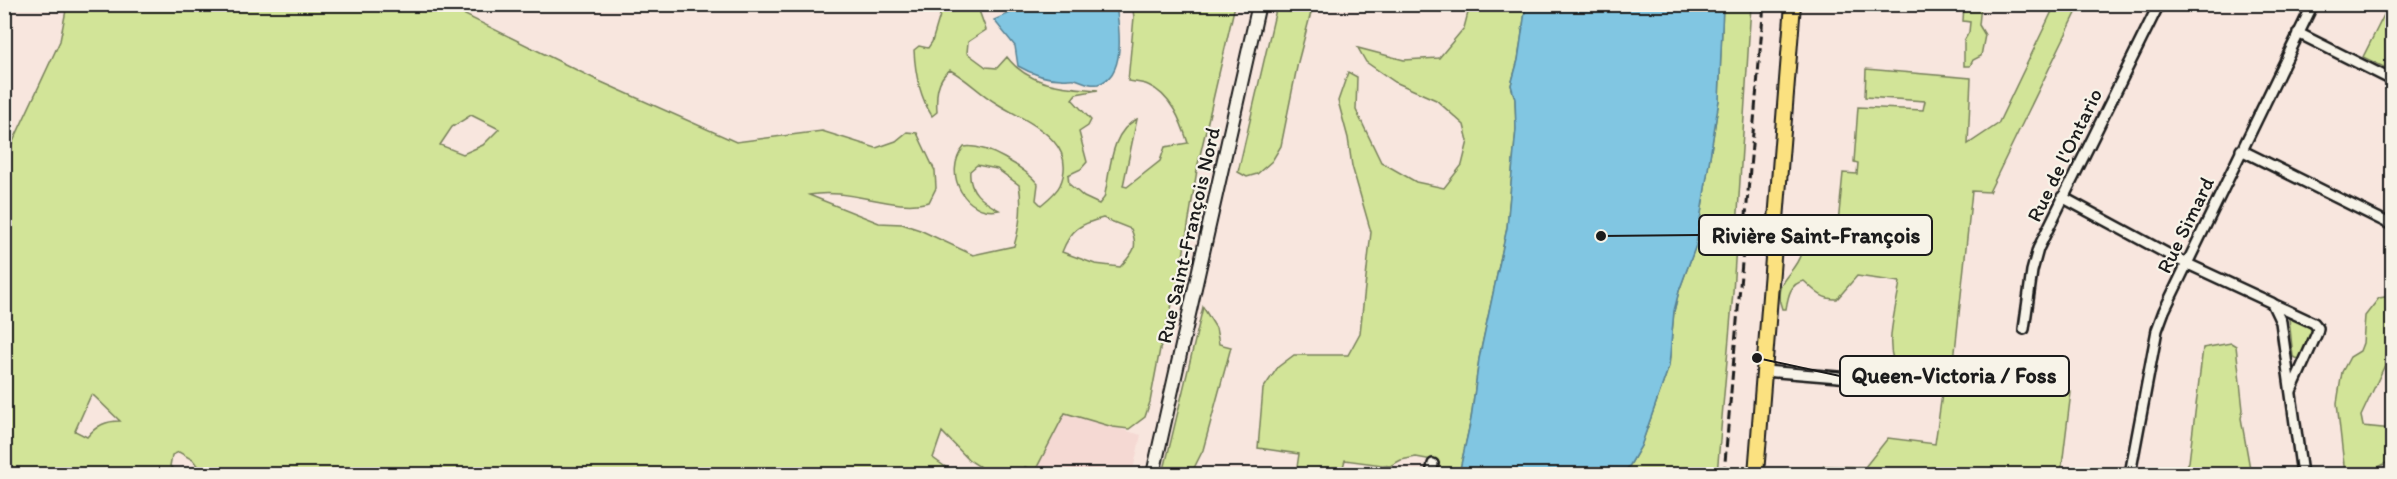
<svg xmlns="http://www.w3.org/2000/svg" width="2397" height="479" font-family="Itim,sans-serif">
	<style>
		.built { fill: #f5d9d3 }
		.green { fill: #d2e498; stroke: #77805a; stroke-width: 1.5; fill-rule: evenodd }
		.water { fill: #81c6e2; stroke: #598293; stroke-width: 1.5 }
		.lines { fill: none; stroke-linecap: round; stroke-linejoin: round }
		.street-casing { stroke: #1c1c1c; stroke-width: 14 }
		.secondary-casing { stroke: #1c1c1c; stroke-width: 16 }
		.primary-casing { stroke: #1c1c1c; stroke-width: 18 }
		.street { stroke: #f7f3e8; stroke-width: 9 }
		.secondary { stroke: #f7f3e8; stroke-width: 12 }
		.primary { stroke: #fbe180; stroke-width: 14 }
		.rail { stroke: #1c1c1c; stroke-width: 3; stroke-dasharray: 9 4.5; stroke-linecap: butt }
		.labels { text-anchor: middle; dominant-baseline: central; stroke-width: 4.5; stroke-linejoin: round; paint-order: stroke }
		.street-label { font-size: 21px; fill: #1c1c1c; stroke: #f7f3e8 }
		.leader { fill: none; stroke: #1c1c1c; stroke-width: 2 }
		.callout-dot { fill: #1c1c1c; stroke: #f7f3e8; stroke-width: 2 }
		.callout { fill: #f7f3e8; stroke: #1c1c1c; stroke-width: 2 }
		.callout-label { font-size: 22px; text-anchor: middle; font-weight: bold; fill: #1c1c1c }
	</style>
	<rect width="100%" height="100%" fill="#f8e6de"/>
	<filter id="ink" filterUnits="userSpaceOnUse"><feTurbulence type="fractalNoise" baseFrequency=".0167" numOctaves="2"/><feDisplacementMap in="SourceGraphic" scale="12" xChannelSelector="R" yChannelSelector="G"/><feConvolveMatrix kernelMatrix="1 2 1 2 8 2 1 2 1" color-interpolation-filters="sRGB"/></filter>
	<g filter="url(#ink)">
		<polygon class="built" points="1065,413 1141,435 1132,474 1021,474 1025,467 1035,471"/>
		<g class="green">
			<path d="M67 5H445L599 81 736 142 822 131 876 148 896 141 907 132 917 133 935 171 936 188 929 202C893 212 850 187 809 195L879 223 902 224 920 230 973 255 1014 246C1020 226 1023 207 1019 185L997 169 977 165 970 171C968 191 982 201 999 210 967 217 941 174 964 147 985 143 1025 168 1038 184L1036 200 1041 205C1047 200 1057 192 1060 185 1080 140 1024 121 996 103 979 93 967 79 950 70 936 79 936 97 937 112L932 116C920 97 915 72 914 50L919 46 928 48 932 42 943 5H977L986 30 968 42 967 53 986 67 997 68 1007 57C1029 86 1063 87 1098 90L1076 94 1072 99 1091 120 1088 126 1079 132 1087 162 1081 169 1068 175 1069 184 1084 197 1099 204 1104 198C1111 171 1109 133 1137 119L1123 186 1127 187 1160 161 1165 147 1188 143C1181 121 1171 95 1148 85 1142 82 1134 82 1128 81L1134 17 1132 5H1235L1198 164 1180 275 1160 349 1150 402 1145 417 1129 429 1113 427 1065 413 1035 471 1025 467 1021 474H991L969 460 942 432 933 458 955 474H203L193 460 179 452 172 455 170 466 178 474H5V159L60 41ZM471 115 499 129 483 145 463 154 440 145 452 127ZM1103 218 1131 229C1139 248 1133 253 1120 267L1095 264 1062 252C1071 229 1080 224 1103 218ZM91 395 94 396 120 421C106 421 97 425 87 437L75 431Z"/>
			<polygon points="1277,5 1313,5 1298,62 1281,146 1272,161 1257,174 1247,177 1238,172"/>
			<polygon points="1470,5 1526,5 1518,60 1511,85 1515,99 1516,129 1507,228 1479,359 1471,419 1459,474 1435,474 1438,461 1416,457 1401,460 1390,466 1345,460 1341,474 1296,474 1299,454 1258,448 1263,389 1278,367 1294,355 1348,355 1360,333 1371,232 1352,166 1348,138 1338,101 1348,72 1357,77 1356,110 1381,162 1416,182 1444,188 1462,165 1468,141 1464,125 1436,100 1395,82 1366,62 1358,48 1404,60 1439,58 1464,28"/>
			<polygon points="1723,5 1751,5 1733,292 1717,474 1623,474 1630,465 1641,446 1669,366 1674,311 1679,291 1696,245 1719,100"/>
			<polygon points="1964,5 1981,5 1979,25 1985,35 1981,56 1973,60 1970,66 1964,66 1964,41 1969,32 1970,22 1963,21"/>
			<path d="M2055 5H2080L1989 192 1972 191 1952 380 2071 392 2061 474H1822L1823 466 1865 467 1888 438 1935 444 1942 394C1872 377 1891 337 1900 282L1857 276 1837 299C1822 300 1814 290 1804 281 1790 283 1788 297 1786 309H1782C1771 279 1795 276 1801 253L1793 241 1836 244 1843 173 1857 174 1858 163 1854 162 1858 107 1923 110 1925 101 1865 97 1866 69 1971 78 1968 144 1998 124Z"/>
			<polygon points="2389,5 2392,5 2392,71 2363,57"/>
			<polygon points="2391,296 2392,350 2361,416 2363,426 2392,429 2392,460 2369,472 2370,474 2345,474 2337,403 2342,372 2350,357 2360,351 2363,343 2365,316 2379,298"/>
			<polygon points="1203,307 1216,328 1219,344 1231,347 1203,450 1191,474 1163,474"/>
			<polygon points="2289,318 2305,323 2312,330 2299,359 2293,357"/>
			<polygon points="2231,343 2236,346 2243,410 2241,418 2251,474 2182,474 2189,462 2203,348"/>
		</g>
		<g class="water">
			<path d="M1028 5H1116C1119 26 1127 76 1098 84 1089 86 1083 81 1075 79 1071 78 1066 80 1061 79 1045 79 1032 74 1018 66L1015 46 994 20Z"/>
			<polygon points="1526,5 1723,5 1719,100 1696,245 1679,291 1674,311 1669,366 1641,446 1630,465 1623,474 1459,474 1471,419 1479,359 1507,228 1516,129 1515,99 1511,85 1518,60"/>
		</g>
		<g class="lines">
			<defs>
				<g id="street">
					<polyline points="4,12 7,4"/>
					<polyline points="2298,33 2392,80"/>
					<polyline points="2241,150 2392,225"/>
					<polyline points="2062,197 2177,259 2272,303 2281,322 2302,474"/>
					<polyline points="2273,304 2314,323 2318,328 2317,333 2291,391"/>
					<polyline points="2024,329 2032,271 2038,249 2159,4"/>
					<polyline points="1764,371 1911,383"/>
					<polyline points="1431,474 1433,464"/>
					<polyline points="2130,474 2157,330 2164,311 2313,4"/>
				</g>
				<polyline id="secondary" points="1153,474 1259,4"/>
				<polyline id="primary" points="1756,474 1793,4"/>
			</defs>
			<use href="#street" class="street-casing"/>
			<use href="#secondary" class="secondary-casing"/>
			<use href="#primary" class="primary-casing"/>
			<use href="#street" class="street"/>
			<use href="#secondary" class="secondary"/>
			<use href="#primary" class="primary"/>
			<polyline class="rail" points="1724,474 1764,4"/>
		</g>
	</g>
	<g class="labels">
		<g class="street-label">
			<text transform="translate(2064 155) rotate(-64)">Rue de l'Ontario</text>
			<text transform="translate(2185 225) rotate(-64)">Rue Simard</text>
			<text transform="translate(1188 235) rotate(-77)">Rue Saint-François Nord</text>
		</g>
	</g>
	<path class="leader" d="M1601 236L1699 235M1757 358L1840 376"/>
	<g class="callout-dot">
		<circle cx="1601" cy="236" r="6"/>
		<circle cx="1757" cy="358" r="6"/>
	</g>
	<g class="callout">
		<rect x="1699" y="215" width="233" height="40" rx="6"/>
		<rect x="1840" y="356" width="229" height="40" rx="6"/>
	</g>
	<g class="callout-label">
		<text x="1816" y="243">Rivière Saint-François</text>
		<text x="1954" y="383">Queen-Victoria / Foss</text>
	</g>
	<rect width="2397" height="479" fill="none" stroke="#f7f3e8" stroke-width="24"/>
	<rect x="12" y="12" width="2373" height="455" fill="none" stroke="#1c1c1c" stroke-width="2" filter="url(#ink)"/>
</svg>
